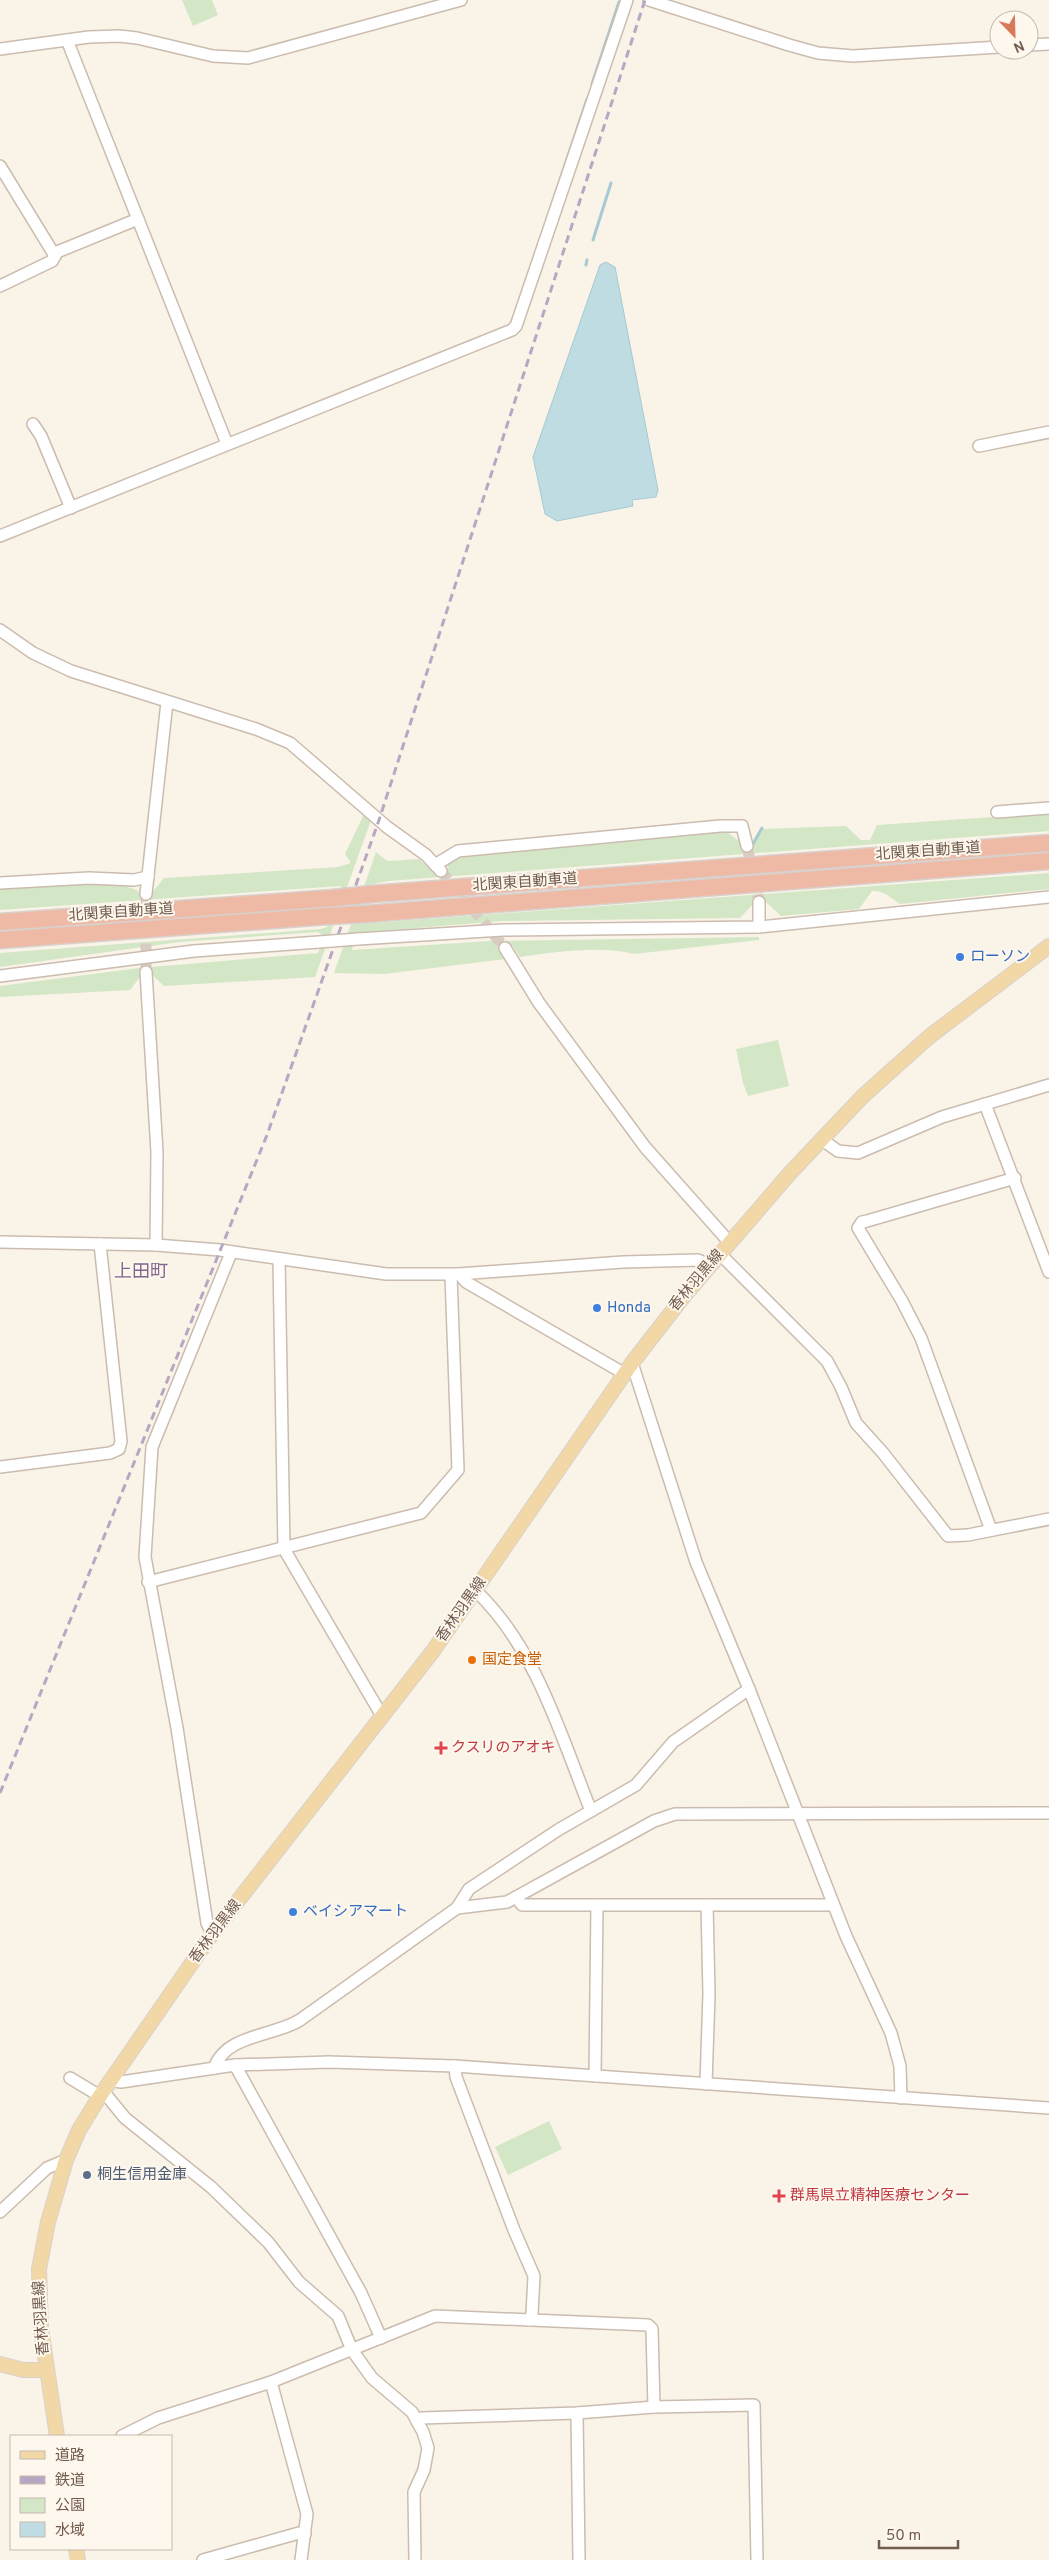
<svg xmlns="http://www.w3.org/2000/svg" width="1049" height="2560" font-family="Overpass,'Noto Sans JP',sans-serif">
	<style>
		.green { fill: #d3e7c7 }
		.water { fill: #bedce2; stroke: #a5cad3 }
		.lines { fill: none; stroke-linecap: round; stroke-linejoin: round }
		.stream { stroke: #a5cad3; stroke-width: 3 }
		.minor-tunnel { stroke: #d8cdc2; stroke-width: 11; stroke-dasharray: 11 5.5; stroke-linecap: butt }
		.minor-casing { stroke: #cbbcaf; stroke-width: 14 }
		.major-casing { stroke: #d8d1cd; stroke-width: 16 }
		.highway-casing { stroke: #d8d1cd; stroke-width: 19 }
		.minor { stroke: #fff; stroke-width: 11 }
		.major { stroke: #f2d8a7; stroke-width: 14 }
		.highway { stroke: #eebaa5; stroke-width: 16 }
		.rail { stroke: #b7a7c3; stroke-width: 3; stroke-dasharray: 8 5; stroke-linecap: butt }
		.minor-bridge-casing { stroke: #cbbcaf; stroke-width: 14; stroke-linecap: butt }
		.highway-bridge-casing { stroke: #d8d1cd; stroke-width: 19; stroke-linecap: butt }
		.minor-bridge { stroke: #fff; stroke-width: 11 }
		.highway-bridge { stroke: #eebaa5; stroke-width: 16 }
		.shop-dot { fill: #3f7fe0; stroke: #fdf7ee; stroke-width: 2 }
		.food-dot { fill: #e8710a; stroke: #fdf7ee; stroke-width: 2 }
		.health-dot { fill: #e0444e; stroke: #fdf7ee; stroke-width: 2 }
		.service-dot { fill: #5c6f8a; stroke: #fdf7ee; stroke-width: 2 }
		.labels { text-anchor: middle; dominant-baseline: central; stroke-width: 4; stroke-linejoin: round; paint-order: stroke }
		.street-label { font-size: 15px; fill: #725c4e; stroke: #fdf7ee }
		.shop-label { font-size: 15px; fill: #366cbe; stroke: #fdf7ee; text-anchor: start }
		.food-label { font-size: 15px; fill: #c56008; stroke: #fdf7ee; text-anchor: start }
		.health-label { font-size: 15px; fill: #be3a42; stroke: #fdf7ee; text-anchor: start }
		.service-label { font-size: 15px; fill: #4e5e75; stroke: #fdf7ee; text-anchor: start }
		.quarter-label { font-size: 18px; fill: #81668d; stroke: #fdf7ee }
	</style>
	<rect width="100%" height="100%" fill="#faf3e8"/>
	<g class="green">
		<polygon points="182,0 212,0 218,15 193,26"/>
		<path d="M1049 813V831L389 881 373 884 359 924 1049 873V889L900 904C890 897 883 890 872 891L859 909 781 916 766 902 754 903 740 918 503 921 356 933 352 950 490 941 759 937V940L634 954C601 945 553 952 520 957L512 945 499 951 506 959 384 974 334 973 376 852 387 861 419 859 435 873 449 868 446 865 458 857 726 831 740 842 741 846 754 844 763 829 846 826 861 840H870L877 825Z"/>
		<path d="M364 814 371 820 315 977 164 986 152 975V972L140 973V977L130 990 0 997V986L139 968 318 953 324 936 318 932 179 942 0 967V953L321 929 327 927 341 886 0 910V889C33 887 111 876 138 891L139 894H151L164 878 338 867 351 863 345 854Z"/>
		<polygon points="778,1040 789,1086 748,1096 743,1083 736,1049"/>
		<polygon points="549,2121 562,2149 508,2175 495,2147"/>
	</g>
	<polygon class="water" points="606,262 615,267 658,490 656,497 632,500 633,506 557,521 545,514 533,457 600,265"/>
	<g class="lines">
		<g class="stream">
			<polyline points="592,84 619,2"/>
			<polyline points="550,210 587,99"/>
			<polyline points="593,240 611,183"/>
			<polyline points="586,265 587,260"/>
			<polyline points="753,844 762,828"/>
		</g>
		<g class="minor-tunnel">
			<polyline points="747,846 759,902"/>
			<polyline points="441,871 505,948"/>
			<polyline points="146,894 146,972"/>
		</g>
		<defs>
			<g id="minor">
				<polyline points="649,0 789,45 818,53 853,56 999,47"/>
				<polyline points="67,40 227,444"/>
				<polyline points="1029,45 1049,44"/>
				<polyline points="0,49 89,37 119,36 137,38 213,56 248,58 461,0"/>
				<polyline points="0,166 55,256"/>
				<polyline points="0,286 52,261 57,252 138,219"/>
				<polyline points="33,424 41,436 71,508"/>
				<polyline points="979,446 1049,432"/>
				<polyline points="0,536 512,330 516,326 627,0"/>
				<polyline points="0,630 33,653 71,671 256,729 290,743 387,827 426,855 441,871"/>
				<polyline points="997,812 1049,808"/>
				<polyline points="435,865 458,851 720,826 742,826 747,846"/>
				<polyline points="0,883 89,878 134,880 148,877"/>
				<polyline points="146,894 167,702"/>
				<polyline points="759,902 759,927"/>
				<polyline points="358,939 503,930 759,927 1049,897"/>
				<polyline points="505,948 539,1003 645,1147 730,1243"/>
				<polyline points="146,972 157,1152 156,1245"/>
				<polyline points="0,976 194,951 319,942"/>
				<polyline points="985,1104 1049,1272"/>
				<polyline points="821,1139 838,1151 858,1153 942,1117 1049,1085"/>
				<polyline points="0,1242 156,1245 220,1250 386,1274 459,1274 623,1262 698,1260 710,1265"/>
				<polyline points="720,1254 827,1361 841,1387 856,1423 883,1453 948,1536 968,1535 1049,1519"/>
				<polyline points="279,1259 284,1549 382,1716"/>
				<polyline points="459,1274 466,1282 625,1374"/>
				<polyline points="632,1363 696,1562 749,1689 846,1936 891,2033 900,2066 901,2098"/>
				<polyline points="0,1467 110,1453 119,1449 121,1441 100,1244"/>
				<polyline points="991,1530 921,1338 902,1301 858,1228 862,1222 867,1221 1015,1178"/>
				<polyline points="148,1582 421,1513 458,1470 451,1275"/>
				<path d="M476 1591C536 1648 561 1736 591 1811"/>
				<polyline points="516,1897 522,1905 833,1905"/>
				<polyline points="457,1908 507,1902 654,1821 675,1814 1049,1813"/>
				<polyline points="212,1934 207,1923 177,1728 145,1557 152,1447 231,1253"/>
				<polyline points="235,2065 361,2293 381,2338"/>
				<polyline points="455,2066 456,2077 514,2230 534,2276 532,2314 529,2320"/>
				<path d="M214 2068C226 2034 273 2037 300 2020L457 1908 469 1889 558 1830 636 1785 673 1742 749 1689"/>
				<polyline points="595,2076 597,1905"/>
				<polyline points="70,2078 100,2096"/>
				<polyline points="110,2080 121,2082 235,2065 329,2062 455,2066 1049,2108"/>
				<polyline points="706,2084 709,1994 707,1905"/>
				<polyline points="103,2091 125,2118 211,2187 268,2242 299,2282 338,2316 352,2350 372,2378 412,2412 423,2432 428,2448 424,2470 414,2492 415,2560"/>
				<polyline points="0,2212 47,2168 66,2160"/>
				<polyline points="271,2382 307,2514 301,2560"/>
				<polyline points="577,2413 579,2560"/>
				<polyline points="417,2421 421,2418 577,2413 654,2407 754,2405 757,2560"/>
				<polyline points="122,2436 158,2418 271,2382 435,2316 648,2325 652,2329 654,2407"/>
				<polyline points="203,2560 299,2533 305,2534"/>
			</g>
			<g id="major">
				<polyline points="0,2364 23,2370 47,2370"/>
				<polyline points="57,2436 41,2328 39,2269 48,2222 66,2160 79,2130 100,2096 212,1934 433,1651 632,1363 684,1296 790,1173 863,1096 930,1036 1049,946"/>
				<polyline points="76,2549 78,2560"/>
			</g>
			<g id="highway">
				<polyline points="372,894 1049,843"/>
				<polyline points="366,914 1049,861"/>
				<polyline points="0,922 334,898"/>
				<polyline points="0,940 328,916"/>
			</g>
		</defs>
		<use href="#minor" class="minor-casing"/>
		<use href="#major" class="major-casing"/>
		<use href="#highway" class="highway-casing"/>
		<use href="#minor" class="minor"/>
		<use href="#major" class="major"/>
		<use href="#highway" class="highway"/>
		<polyline class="rail" points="0,1793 267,1135 379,820 645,0"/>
		<defs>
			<polyline id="minor-bridge" points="319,942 358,939"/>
			<g id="highway-bridge">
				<polyline points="334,898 372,894"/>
				<polyline points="328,916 366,914"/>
			</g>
		</defs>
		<use href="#minor-bridge" class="minor-bridge-casing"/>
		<use href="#highway-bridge" class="highway-bridge-casing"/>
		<use href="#minor-bridge" class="minor-bridge"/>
		<use href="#highway-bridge" class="highway-bridge"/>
	</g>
	<g class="shop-dot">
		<circle cx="960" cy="957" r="5"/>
		<circle cx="597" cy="1308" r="5"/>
		<circle cx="293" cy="1912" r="5"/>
	</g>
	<circle class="food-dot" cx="472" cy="1660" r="5"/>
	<g class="health-dot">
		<path d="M438.5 1740.5h5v5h5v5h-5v5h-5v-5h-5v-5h5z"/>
		<path d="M776.5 2188.5h5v5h5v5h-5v5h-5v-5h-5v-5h5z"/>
	</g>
	<circle class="service-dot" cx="87" cy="2175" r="5"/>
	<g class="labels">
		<g class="street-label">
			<text transform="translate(928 852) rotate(-4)">北関東自動車道</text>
			<text transform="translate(525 883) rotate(-4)">北関東自動車道</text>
			<text transform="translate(121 913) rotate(-4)">北関東自動車道</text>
			<text transform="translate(697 1281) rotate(-50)">香林羽黒線</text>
			<text transform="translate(462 1610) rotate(-55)">香林羽黒線</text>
			<text transform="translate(216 1932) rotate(-53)">香林羽黒線</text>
			<text transform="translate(42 2318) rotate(-94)">香林羽黒線</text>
		</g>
		<g class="shop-label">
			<text x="970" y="957">ローソン</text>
			<text x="607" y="1308">Honda</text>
			<text x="303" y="1912">ベイシアマート</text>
		</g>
		<g class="food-label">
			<text x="482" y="1660">国定食堂</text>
		</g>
		<g class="health-label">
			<text x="451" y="1748">クスリのアオキ</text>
			<text x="790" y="2196">群馬県立精神医療センター</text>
		</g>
		<g class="service-label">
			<text x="97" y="2175">桐生信用金庫</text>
		</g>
		<g class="quarter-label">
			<text x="141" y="1272">上田町</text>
		</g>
	</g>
	<rect x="10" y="2435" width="162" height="115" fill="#fdf7ee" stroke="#c5b9ae"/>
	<rect x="20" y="2451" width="25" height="8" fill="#f2d8a7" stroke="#c5b9ae"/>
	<text x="55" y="2460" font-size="15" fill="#725c4e">道路</text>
	<rect x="20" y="2476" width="25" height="8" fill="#b7a7c3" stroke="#c5b9ae"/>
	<text x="55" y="2485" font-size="15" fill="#725c4e">鉄道</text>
	<rect x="20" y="2498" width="25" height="15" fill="#d3e7c7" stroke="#c5b9ae"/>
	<text x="55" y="2510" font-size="15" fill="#725c4e">公園</text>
	<rect x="20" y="2522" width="25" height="15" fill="#bedce2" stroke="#c5b9ae"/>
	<text x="55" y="2535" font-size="15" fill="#725c4e">水域</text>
	<g transform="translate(1014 35) rotate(157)"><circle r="24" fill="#fdf7ee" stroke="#c5b9ae"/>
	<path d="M0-4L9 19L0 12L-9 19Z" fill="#d87959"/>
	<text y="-8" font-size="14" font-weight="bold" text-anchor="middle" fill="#725c4e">N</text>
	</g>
	<path d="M879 2540v8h79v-8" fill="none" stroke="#725c4e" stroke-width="2.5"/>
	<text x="886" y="2540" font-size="15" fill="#725c4e" stroke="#fdf7ee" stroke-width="4" paint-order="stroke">50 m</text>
</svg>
